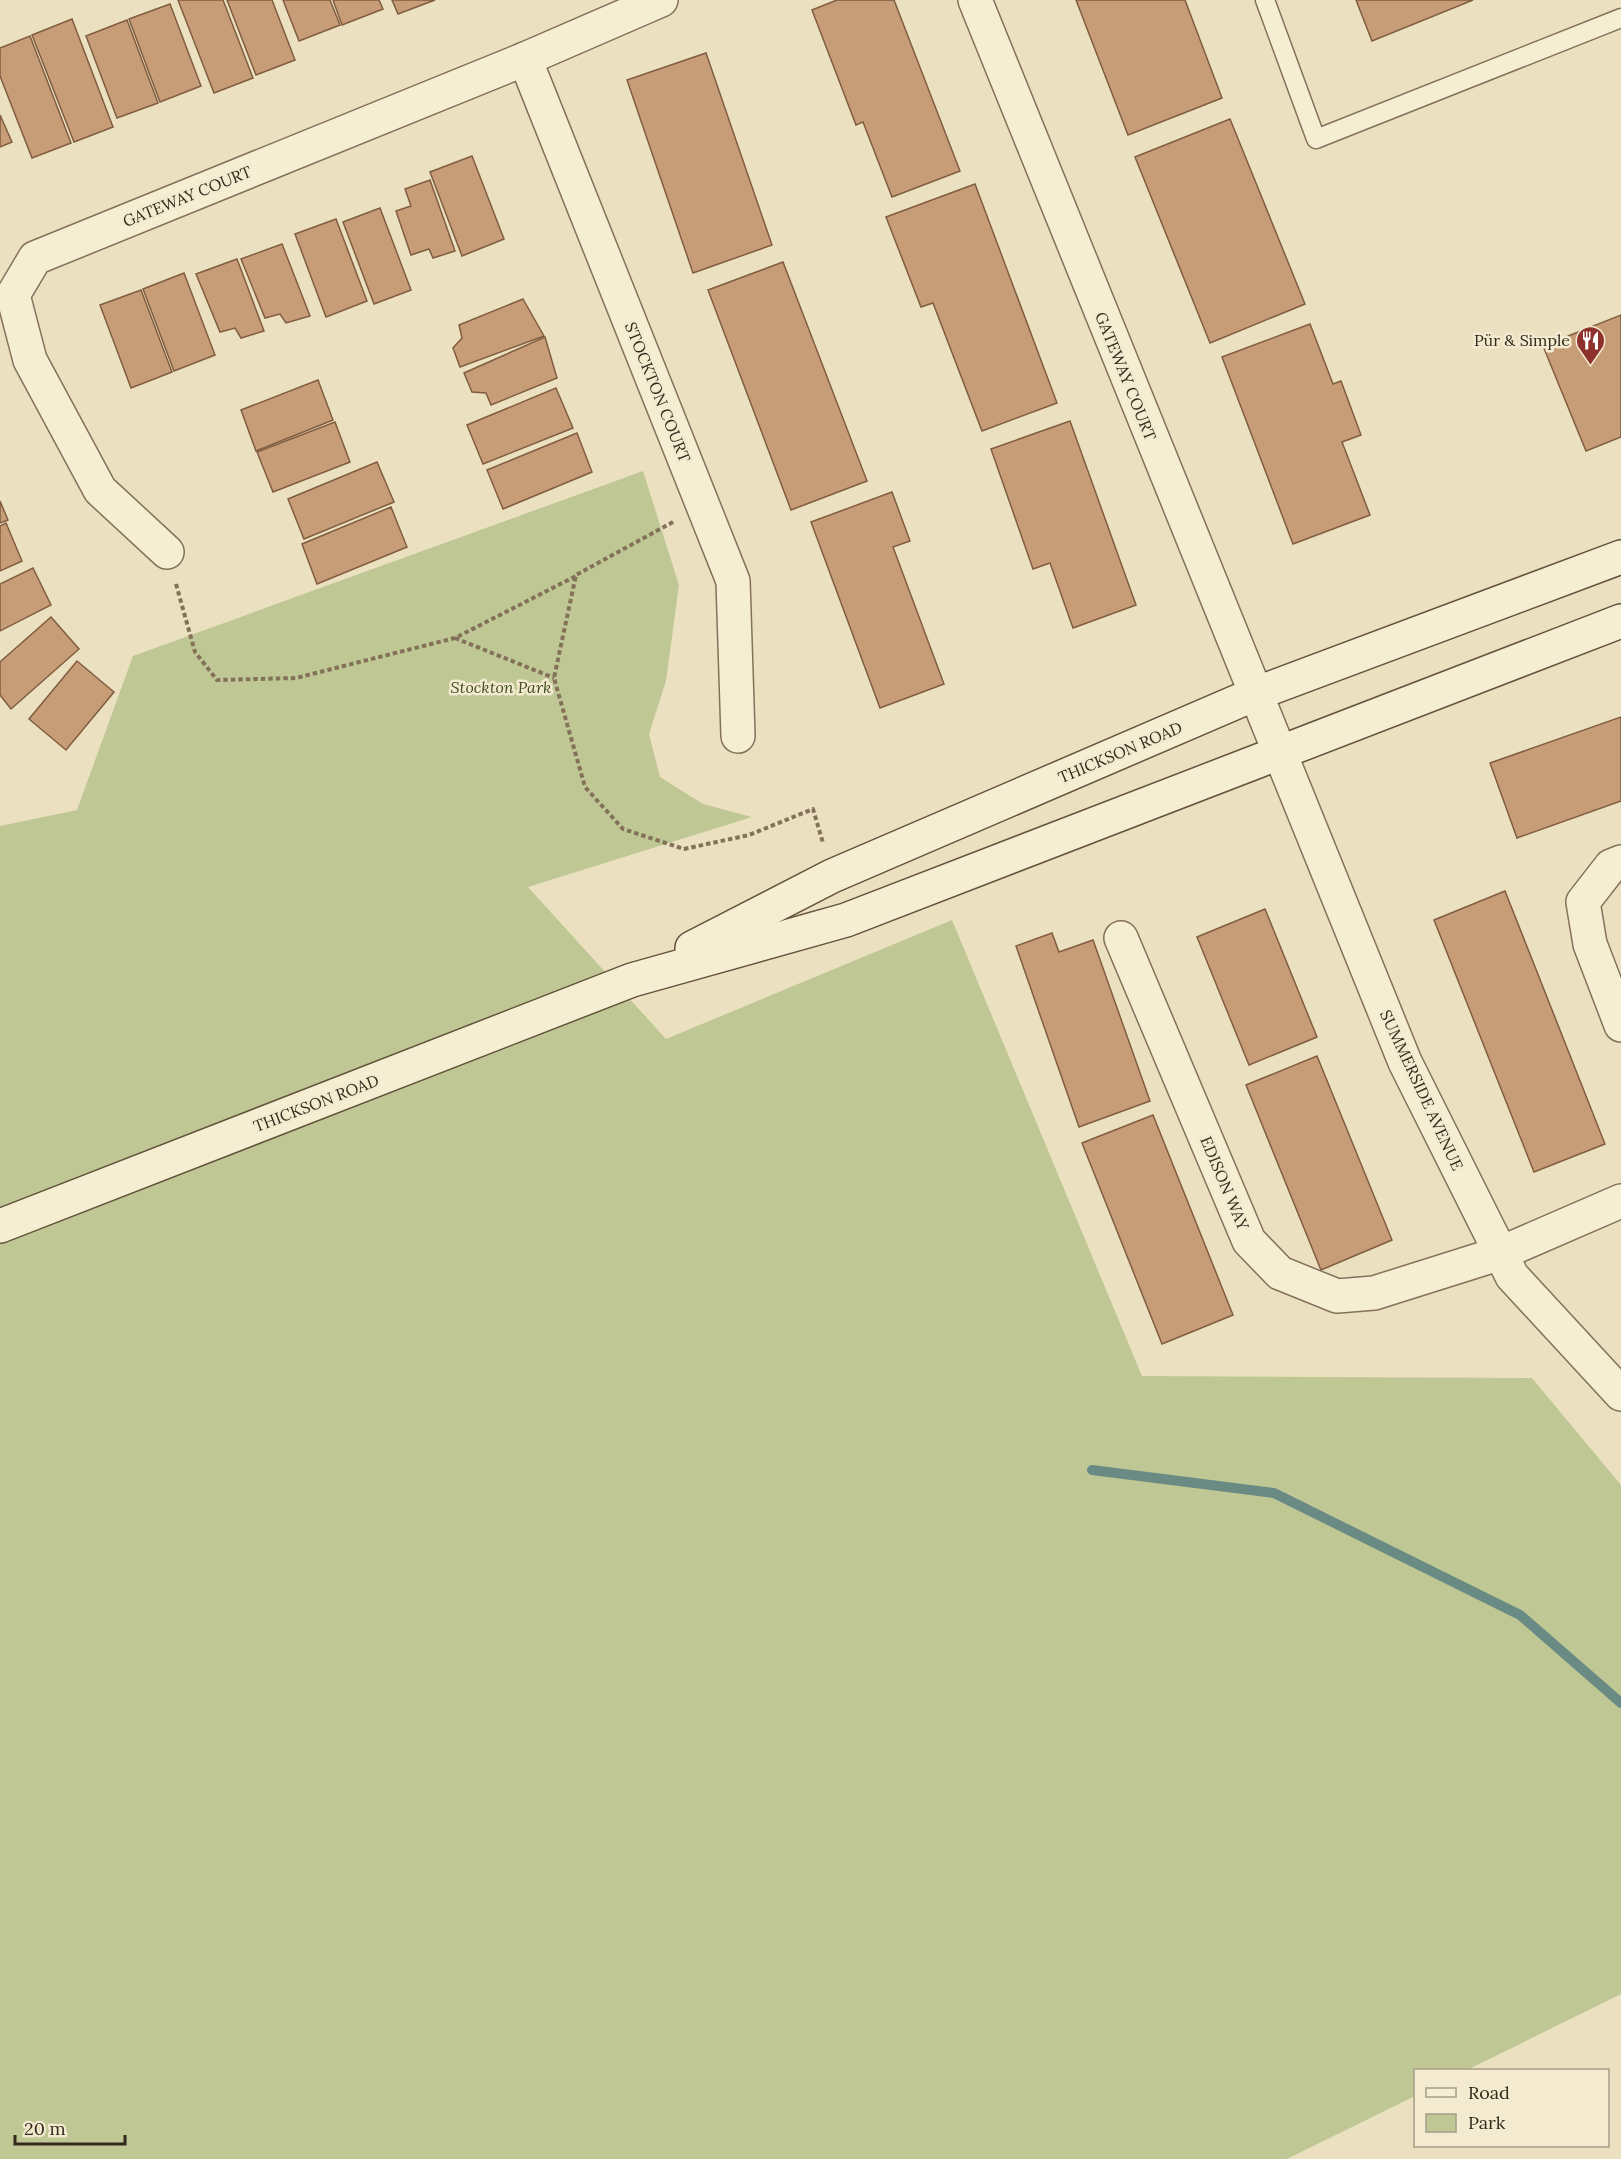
<svg xmlns="http://www.w3.org/2000/svg" width="1621" height="2159" font-family="Lora,serif">
	<style>
		.green { fill: #bfc895 }
		.lines { fill: none; stroke-linecap: round; stroke-linejoin: round }
		.stream { stroke: #6a8a84; stroke-width: 10 }
		.building { fill: #c79d77; stroke: #805d40; stroke-width: 1.5 }
		.lane-casing { stroke: #837259; stroke-width: 21 }
		.street-casing { stroke: #837259; stroke-width: 36 }
		.secondary-casing { stroke: #64533c; stroke-width: 36 }
		.path { stroke: #837259; stroke-width: 4; stroke-dasharray: 4.5 3; stroke-linecap: butt }
		.lane { stroke: #f6eed2; stroke-width: 18 }
		.street { stroke: #f6eed2; stroke-width: 33 }
		.secondary { stroke: #f6eed2; stroke-width: 33 }
		.labels { text-anchor: middle; dominant-baseline: central; stroke-width: 5; stroke-linejoin: round; paint-order: stroke }
		.street-label { font-size: 16px; fill: #33291d; stroke: #f3eacf }
		.poi-label { font-size: 16px; fill: #33291d; stroke: #f3eacf; text-anchor: end }
		.park-label { font-size: 16px; font-style: italic; fill: #414e24; stroke: #f3eacf }
	</style>
	<rect width="100%" height="100%" fill="#ebe0c0"/>
	<polygon class="green" points="643,471 679,585 666,681 649,734 660,777 703,804 752,817 528,887 666,1039 952,920 1142,1376 1532,1378 1621,1485 1621,1994 1467,2070 1416,2070 1415,2096 1287,2159 0,2159 0,826 77,810 133,656"/>
	<g class="lines">
		<polyline class="stream" points="1092,1470 1274,1493 1520,1615 1621,1703"/>
	</g>
	<g class="building">
		<polygon points="178,0 223,0 253,78 214,93"/>
		<polygon points="227,0 272,0 295,60 256,75"/>
		<polygon points="283,0 330,0 340,25 299,41"/>
		<polygon points="333,0 379,0 383,9 342,25"/>
		<polygon points="392,0 435,0 398,14"/>
		<polygon points="837,0 894,0 960,171 892,197 863,122 856,125 812,10"/>
		<polygon points="1076,0 1185,0 1222,98 1128,135"/>
		<polygon points="1356,0 1473,0 1372,41"/>
		<polygon points="170,4 201,86 160,102 129,19"/>
		<polygon points="72,19 113,127 74,142 32,35"/>
		<polygon points="127,20 158,103 117,118 86,36"/>
		<polygon points="30,36 71,143 32,158 0,76 0,48"/>
		<polygon points="706,53 772,245 693,273 627,80"/>
		<polygon points="0,115 12,142 0,147"/>
		<polygon points="1230,119 1305,304 1210,343 1135,157"/>
		<polygon points="472,156 504,239 462,256 430,172"/>
		<polygon points="430,180 455,251 433,258 429,249 411,255 396,211 411,206 405,189"/>
		<polygon points="975,184 1057,403 982,431 933,303 921,307 886,217"/>
		<polygon points="380,208 411,290 374,304 343,222"/>
		<polygon points="336,219 367,301 326,317 295,234"/>
		<polygon points="282,244 310,316 286,323 280,314 265,318 241,259"/>
		<polygon points="237,259 264,331 241,338 235,328 220,332 196,274"/>
		<polygon points="783,262 867,481 791,510 708,290"/>
		<polygon points="184,273 215,355 174,371 143,289"/>
		<polygon points="141,290 172,372 131,388 100,305"/>
		<polygon points="523,299 544,336 460,367 453,348 462,338 459,325"/>
		<polygon points="1621,315 1621,437 1586,451 1543,346"/>
		<polygon points="1310,324 1333,384 1341,381 1361,435 1342,442 1370,515 1293,544 1222,357"/>
		<polygon points="545,337 557,378 491,405 486,393 472,392 464,373"/>
		<polygon points="318,380 333,420 256,451 241,410"/>
		<polygon points="556,388 573,428 483,464 467,425"/>
		<polygon points="1070,421 1136,605 1073,628 1050,563 1033,569 991,449"/>
		<polygon points="335,422 350,462 273,492 257,452"/>
		<polygon points="577,433 592,472 503,509 487,470"/>
		<polygon points="377,462 394,502 304,539 288,499"/>
		<polygon points="892,492 910,541 893,547 944,684 880,708 811,522"/>
		<polygon points="0,501 8,520 0,523"/>
		<polygon points="391,507 407,547 317,584 302,544"/>
		<polygon points="6,523 22,561 0,571 0,526"/>
		<polygon points="33,568 51,605 0,631 0,584"/>
		<polygon points="51,617 79,649 11,709 0,695 0,662"/>
		<polygon points="77,661 114,692 66,750 29,719"/>
		<polygon points="1621,717 1621,801 1517,838 1490,763"/>
		<polygon points="1505,891 1605,1144 1534,1172 1434,920"/>
		<polygon points="1265,909 1317,1037 1249,1065 1197,937"/>
		<polygon points="1052,933 1059,952 1093,940 1150,1101 1079,1127 1016,946"/>
		<polygon points="1317,1056 1392,1240 1321,1270 1246,1085"/>
		<polygon points="1153,1115 1233,1315 1162,1344 1082,1143"/>
	</g>
	<g class="lines">
		<defs>
			<polyline id="lane" points="1265,0 1316,139 1621,18"/>
			<g id="street">
				<polyline points="975,0 1405,1062 1512,1276 1621,1394"/>
				<polyline points="525,59 733,581 738,736"/>
				<polyline points="167,552 100,490 30,360 13,295 35,258 525,59 661,0"/>
				<polyline points="1621,862 1611,866 1583,902 1590,944 1621,1025"/>
				<polyline points="1121,938 1249,1241 1280,1273 1337,1296 1374,1293 1501,1253 1621,1201"/>
			</g>
			<g id="secondary">
				<polyline points="692,948 832,876 1255,694 1621,557"/>
				<polyline points="0,1226 632,980 846,920 1621,621"/>
			</g>
		</defs>
		<use href="#lane" class="lane-casing"/>
		<use href="#street" class="street-casing"/>
		<use href="#secondary" class="secondary-casing"/>
		<g class="path">
			<polyline points="673,522 576,575 554,678 585,787 623,829 684,849 749,835 813,809 823,843"/>
			<polyline points="176,584 195,652 217,680 296,678 455,638 576,576"/>
			<polyline points="455,638 554,678"/>
		</g>
		<use href="#lane" class="lane"/>
		<use href="#street" class="street"/>
		<use href="#secondary" class="secondary"/>
	</g>
	<defs>
		<symbol id="restaurant-pin" viewBox="-11 -11 22 30"><path d="M0 17L-7.5 6A9.5 9.5 0 1 1 7.5 6Z" fill="#8e312c" stroke="#f3eacf"/><path d="M-5-6h1v4h1v-4h1v4h1v-4h1v5L-1.5 .5V6h-2V.5L-5-1ZM5-6V6H3V1.5H1.5Q1.5-4 5-6Z" fill="#fff"/></symbol>
	</defs>
	<g fill-rule="evenodd">
		<use href="#restaurant-pin" x="1574" y="324" width="33" height="45"/>
	</g>
	<g class="labels">
		<g class="street-label">
			<text transform="translate(187 196) rotate(-22)">GATEWAY COURT</text>
			<text transform="translate(1126 376) rotate(68)">GATEWAY COURT</text>
			<text transform="translate(658 392) rotate(68)">STOCKTON COURT</text>
			<text transform="translate(1120 752) rotate(-23)">THICKSON ROAD</text>
			<text transform="translate(1422 1090) rotate(65)">SUMMERSIDE AVENUE</text>
			<text transform="translate(316 1103) rotate(-21)">THICKSON ROAD</text>
			<text transform="translate(1225 1183) rotate(67)">EDISON WAY</text>
		</g>
		<g class="poi-label">
			<text x="1570" y="340">Pür &amp; Simple</text>
		</g>
		<g class="park-label">
			<text x="501" y="687">Stockton Park</text>
		</g>
	</g>
	<rect x="1414" y="2069" width="195" height="78" fill="#f3eacf" stroke="#a69d88" stroke-width="1.5"/>
	<rect x="1426" y="2088" width="30" height="9" fill="#f6eed2" stroke="#a69d88" stroke-width="1.5"/>
	<text x="1468" y="2099" font-size="18" fill="#33291d">Road</text>
	<rect x="1426" y="2114" width="30" height="18" fill="#bfc895" stroke="#a69d88" stroke-width="1.5"/>
	<text x="1468" y="2129" font-size="18" fill="#33291d">Park</text>
	<path d="M15 2135v9h110v-9" fill="none" stroke="#33291d" stroke-width="3"/>
	<text x="24" y="2135" font-size="18" fill="#33291d" stroke="#f3eacf" stroke-width="4.5" paint-order="stroke">20 m</text>
</svg>
